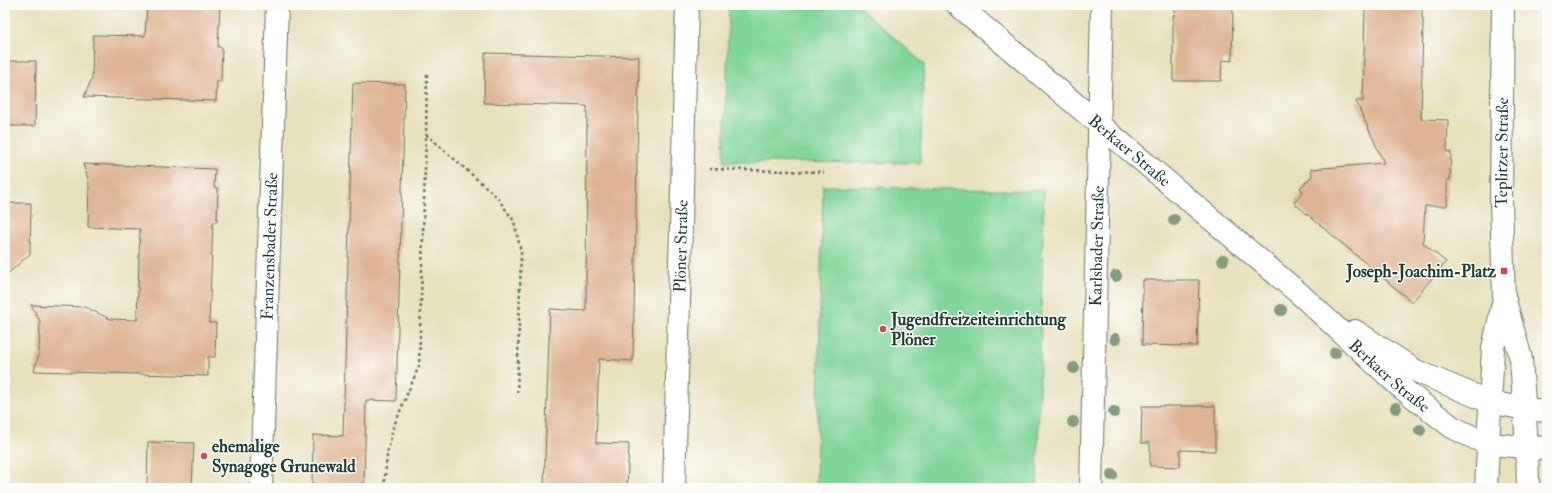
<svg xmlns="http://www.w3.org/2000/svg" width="1552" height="493" font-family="'IM FELL Double Pica',serif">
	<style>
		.green { fill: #80d69a; stroke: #508a67 }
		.building { fill: #deb494 }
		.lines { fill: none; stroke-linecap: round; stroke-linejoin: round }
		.minor-casing { stroke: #657664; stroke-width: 24 }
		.major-casing { stroke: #657664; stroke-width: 24 }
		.path { stroke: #657664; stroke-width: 2.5; stroke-dasharray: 3 3; stroke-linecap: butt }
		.minor { stroke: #fff; stroke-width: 22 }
		.major { stroke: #fff; stroke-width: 22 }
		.tree { fill: #869c80 }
		.poi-dot { fill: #d1495b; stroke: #fdfcf7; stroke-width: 1.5 }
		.labels { text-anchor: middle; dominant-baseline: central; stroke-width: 3; stroke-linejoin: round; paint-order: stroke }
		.street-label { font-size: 17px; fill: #1f3d34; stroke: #fdfcf7 }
		.poi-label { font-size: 17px; font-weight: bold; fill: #1f3d34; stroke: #fdfcf7; text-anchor: start }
	</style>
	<rect width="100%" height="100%" fill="#fdfcf7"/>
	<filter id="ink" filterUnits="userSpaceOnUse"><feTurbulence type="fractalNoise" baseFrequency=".025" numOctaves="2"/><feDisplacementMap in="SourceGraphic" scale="8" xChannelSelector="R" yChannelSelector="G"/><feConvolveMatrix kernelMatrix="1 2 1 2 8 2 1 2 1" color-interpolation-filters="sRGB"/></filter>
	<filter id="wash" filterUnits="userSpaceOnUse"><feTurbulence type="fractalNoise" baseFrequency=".012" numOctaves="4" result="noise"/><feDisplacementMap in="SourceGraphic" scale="16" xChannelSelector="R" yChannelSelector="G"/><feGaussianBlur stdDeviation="0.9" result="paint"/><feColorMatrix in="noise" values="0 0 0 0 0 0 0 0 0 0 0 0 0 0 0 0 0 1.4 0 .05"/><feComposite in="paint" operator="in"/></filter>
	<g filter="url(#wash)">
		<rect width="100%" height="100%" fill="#e7e1bd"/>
		<g class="green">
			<polygon points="729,5 857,5 924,64 920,163 724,162"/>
			<polygon points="823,186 1044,191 1037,488 816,488"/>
		</g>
		<g id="blocks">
			<g class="building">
				<polygon points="147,5 220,5 218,47 222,47 221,81 217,81 216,101 84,97 92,78 93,35 145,36"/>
				<polygon points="1175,5 1223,5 1222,6 1233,7 1232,61 1222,60 1221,81 1173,81 1173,15 1175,15"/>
				<polygon points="1374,5 1422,5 1422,19 1423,19 1421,119 1448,120 1447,152 1451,152 1450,180 1447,180 1447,206 1425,206 1423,243 1446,262 1412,302 1294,203 1303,191 1300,188 1312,176 1311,169 1384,163 1356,101 1363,101 1365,8 1374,8"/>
				<polygon points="485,53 639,57 633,361 599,359 596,443 629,444 627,488 544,488 550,309 586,311 587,106 484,103"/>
				<polygon points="5,61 36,61 35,126 5,126"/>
				<polygon points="353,83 405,84 396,401 366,400 364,488 312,488 313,435 343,436"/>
				<polygon points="83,164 215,169 214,188 218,188 217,222 213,222 209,323 216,323 215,357 208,357 208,376 34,371 39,354 40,321 31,305 85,307 110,319 137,320 140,229 88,227 89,182"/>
				<polygon points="5,203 31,203 30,254 5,276"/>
				<polygon points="1143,280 1199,280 1197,346 1142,345"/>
				<polygon points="1142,406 1215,406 1215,451 1180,450 1180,467 1150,466 1150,443 1141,443"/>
				<polygon points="148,442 194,443 192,488 147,488"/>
			</g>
		</g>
	</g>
	<g filter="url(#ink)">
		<use href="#blocks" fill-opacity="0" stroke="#657664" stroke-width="1"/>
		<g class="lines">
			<defs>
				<g id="minor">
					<path id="s1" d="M958 5 1301 295 1398 385 1452 427 1487 444"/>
					<polyline points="1355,331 1416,371 1490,402"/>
					<polyline points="1525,409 1547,411"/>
					<polyline points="1527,447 1547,448"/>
					<path id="s2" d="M261 488 277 5"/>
					<path id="s3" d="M674 488 687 5"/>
					<path id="s4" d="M1091 488 1102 5"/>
				</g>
				<g id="major">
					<polyline points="1505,300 1521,359 1527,447 1528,488"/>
					<polyline points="1490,402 1525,409"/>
					<polyline points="1487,444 1527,447"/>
					<path id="s5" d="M1486 488 1493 348 1504 299 1501 201 1503 5"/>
				</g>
			</defs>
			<use href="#minor" class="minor-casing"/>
			<use href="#major" class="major-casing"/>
			<g class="path">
				<polyline points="427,74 426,134 496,196 514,221 521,252 517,396"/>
				<polyline points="709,169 824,172"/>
				<polyline points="384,488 387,455 393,428 419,366 426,135"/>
			</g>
			<use href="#minor" class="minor"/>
			<use href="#major" class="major"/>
		</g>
		<g class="tree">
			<circle cx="1174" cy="220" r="6"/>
			<circle cx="1223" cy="260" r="6"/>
			<circle cx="1116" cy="276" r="6"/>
			<circle cx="1281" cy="310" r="6"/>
			<circle cx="1115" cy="339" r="6"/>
			<circle cx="1335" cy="353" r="6"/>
			<circle cx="1074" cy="368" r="6"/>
			<circle cx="1396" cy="408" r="6"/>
			<circle cx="1114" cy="412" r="6"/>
			<circle cx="1073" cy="422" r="6"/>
			<circle cx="1420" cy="430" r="6"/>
			<circle cx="1112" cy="475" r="6"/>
		</g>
	</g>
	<g class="poi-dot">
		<rect x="1500" y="267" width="8" height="8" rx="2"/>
		<circle cx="883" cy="329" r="4"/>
		<circle cx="204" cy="456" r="4"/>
	</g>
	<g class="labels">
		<g class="street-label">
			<text stroke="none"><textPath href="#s1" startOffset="225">Berkaer Straße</textPath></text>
			<text stroke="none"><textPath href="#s5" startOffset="337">Teplitzer Straße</textPath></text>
			<text stroke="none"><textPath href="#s4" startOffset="242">Karlsbader Straße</textPath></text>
			<text stroke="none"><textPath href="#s2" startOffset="242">Franzensbader Straße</textPath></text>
			<text stroke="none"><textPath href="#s3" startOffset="242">Plöner Straße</textPath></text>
			<text stroke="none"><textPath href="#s1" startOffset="569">Berkaer Straße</textPath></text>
		</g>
		<g class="poi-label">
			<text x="1496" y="271" text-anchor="end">Joseph-Joachim-Platz</text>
			<text x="891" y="319">Jugendfreizeiteinrichtung<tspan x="891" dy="20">Plöner</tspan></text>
			<text x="212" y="446">ehemalige<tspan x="212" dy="20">Synagoge Grunewald</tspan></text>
		</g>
	</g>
	<rect width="1552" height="493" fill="none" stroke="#fdfcf7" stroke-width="20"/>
</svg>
